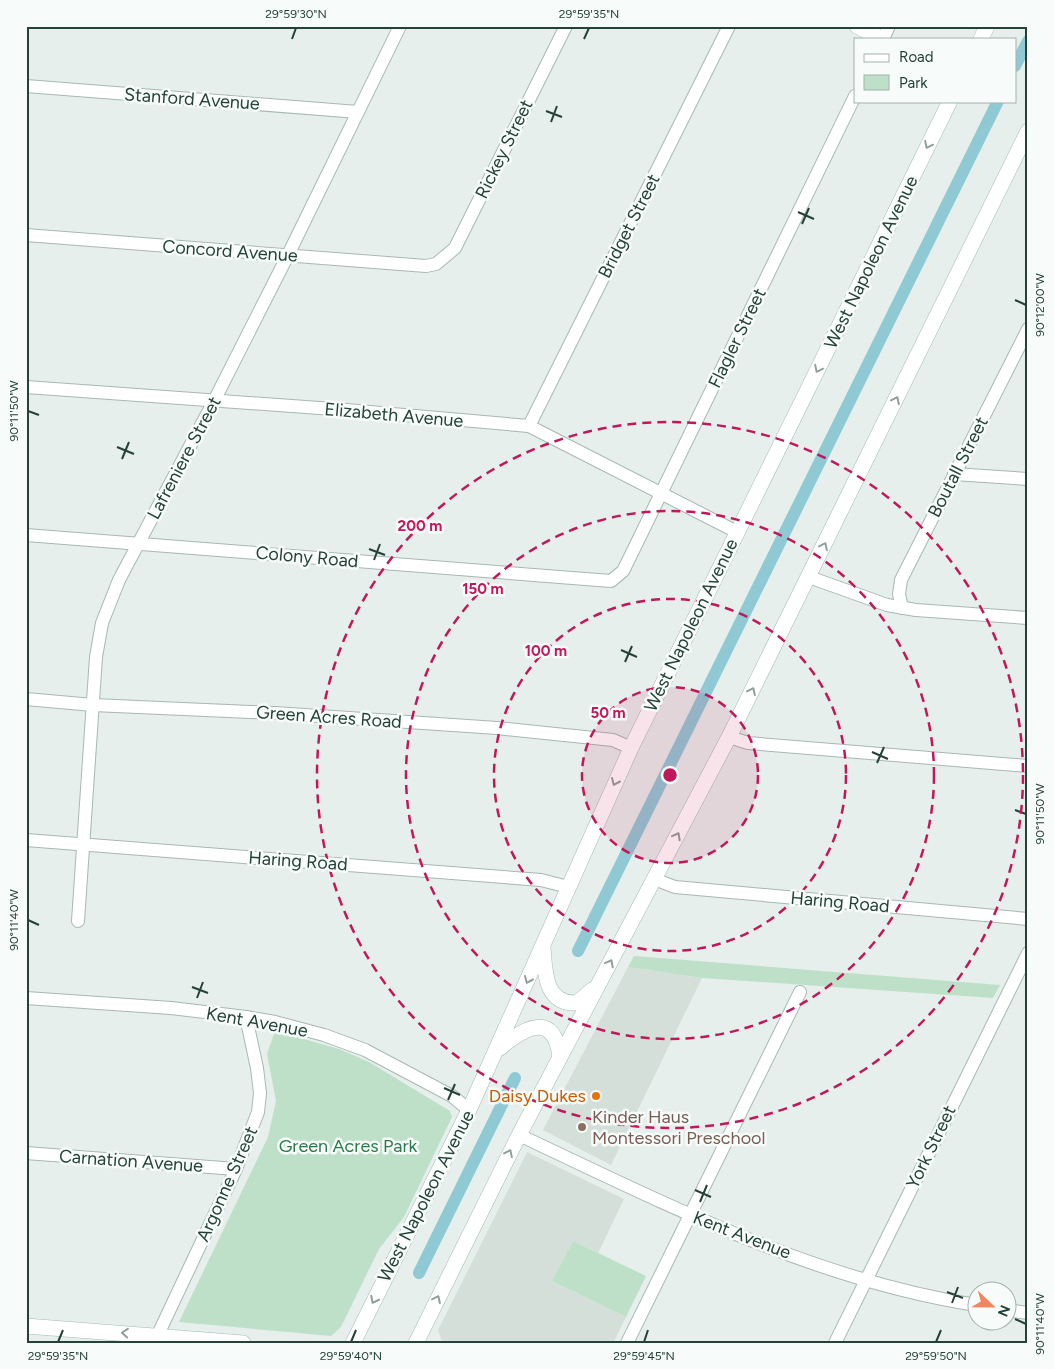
<svg xmlns="http://www.w3.org/2000/svg" width="1054" height="1369" font-family="Figtree,sans-serif">
	<style>
		.built { fill: #d4dfda }
		.green { fill: #bfe0c8 }
		.lines { fill: none; stroke-linecap: round; stroke-linejoin: round }
		.canal { stroke: #8ec9d4; stroke-width: 12 }
		.street-casing { stroke: #a8b8b2; stroke-width: 14 }
		.secondary-casing { stroke: #a4bbb3; stroke-width: 16 }
		.street { stroke: #fff; stroke-width: 12 }
		.secondary { stroke: #fff; stroke-width: 15 }
		.oneway { stroke: #92a09c }
		.ticks { fill: none; stroke: #24423a; stroke-width: 2 }
		.ring { fill: none; stroke: #c2185b; stroke-width: 2.5; stroke-dasharray: 9 6 }
		.food-dot { fill: #e8710a; stroke: #f7fbf9; stroke-width: 2 }
		.education-dot { fill: #8d6e63; stroke: #f7fbf9; stroke-width: 2 }
		.labels { text-anchor: middle; dominant-baseline: central; stroke-width: 5; stroke-linejoin: round; paint-order: stroke }
		.street-label { font-size: 18px; fill: #24423a; stroke: #f7fbf9 }
		.food-label { font-size: 18px; fill: #c56008; stroke: #f7fbf9; text-anchor: end }
		.education-label { font-size: 18px; fill: #785e54; stroke: #f7fbf9; text-anchor: start }
		.park-label { font-size: 18px; fill: #2d7a4b; stroke: #f7fbf9 }
		.centre { fill: #c2185b; stroke: #f7fbf9; stroke-width: 2.5 }
		.ring-label { font-size: 15px; text-anchor: middle; font-weight: bold; fill: #c2185b; stroke: #f7fbf9; stroke-width: 5; stroke-linejoin: round; paint-order: stroke }
		.neatline { fill: none; stroke: #24423a; stroke-width: 2 }
		.ticks-label { font-size: 12px; text-anchor: middle; fill: #24423a }
	</style>
	<rect width="100%" height="100%" fill="#e6efeb"/>
	<g class="built">
		<polygon points="628,967 702,978 611,1165 543,1130"/>
		<polygon points="527,1152 624,1199 598,1253 573,1241 552,1281 626,1317 613,1343 449,1343 442,1341 438,1330"/>
	</g>
	<g class="green">
		<polygon points="634,956 1000,985 993,998 702,978 628,967"/>
		<polygon points="275,1031 339,1049 369,1062 450,1111 452,1117 404,1217 379,1249 341,1327 331,1336 179,1322 268,1137 276,1101 267,1054"/>
		<polygon points="573,1241 646,1276 626,1317 552,1281"/>
	</g>
	<g class="lines">
		<g class="canal">
			<polyline points="1015,66 1028,41"/>
			<polyline points="578,951 998,101"/>
			<polyline points="419,1273 515,1078"/>
		</g>
		<defs>
			<g id="street">
				<polyline points="883,39 889,26"/>
				<polyline points="26,86 358,112"/>
				<polyline points="26,235 426,266 436,264 455,248 566,26"/>
				<polyline points="26,387 347,410 529,426 737,532"/>
				<polyline points="529,426 729,26"/>
				<polyline points="954,474 1028,479"/>
				<polyline points="26,535 611,581 623,571 628,561 855,96"/>
				<polyline points="809,577 887,605 916,610 1028,618"/>
				<polyline points="902,608 899,594 901,580 1028,329"/>
				<polyline points="26,699 93,705 275,713 497,728 613,740 631,748"/>
				<polyline points="729,737 748,743 1028,766"/>
				<polyline points="26,840 541,880 568,887"/>
				<polyline points="654,879 675,887 1028,919"/>
				<polyline points="78,921 96,657 102,623 119,580 214,401 288,255 400,26"/>
				<polyline points="26,998 171,1008 246,1017 275,1022 324,1035 365,1050 452,1096 469,1110"/>
				<path d="M519 1135C666 1204 814 1280 976 1305"/>
				<polyline points="26,1153 236,1169"/>
				<polyline points="1006,1310 1028,1313"/>
				<polyline points="154,1343 236,1169 258,1112 260,1093 257,1068 246,1017"/>
				<polyline points="627,1343 800,992"/>
				<polyline points="835,1343 1028,953"/>
			</g>
			<g id="secondary">
				<polyline points="857,26 882,39"/>
				<polyline points="981,39 987,26"/>
				<path d="M543 948C545 970 544 1005 577 1003L592 990"/>
				<path d="M500 1048C525 1027 554 1011 560 1057"/>
				<polyline points="26,1326 243,1343"/>
				<polyline points="353,1343 469,1110 631,748 950,101"/>
				<polyline points="416,1343 519,1135 729,737 1028,131"/>
			</g>
		</defs>
		<use href="#street" class="street-casing"/>
		<use href="#secondary" class="secondary-casing"/>
		<use href="#street" class="street"/>
		<use href="#secondary" class="secondary"/>
	</g>
	<defs><path id="oneway-chevron" d="M-2-3.5L2.5 0L-2 3.5" fill="none" stroke-width="1.6" stroke-linecap="round" stroke-linejoin="round" transform="scale(1.25)"/></defs>
	<g class="oneway">
		<use href="#oneway-chevron" transform="translate(928 145) rotate(116)"/>
		<use href="#oneway-chevron" transform="translate(818 369) rotate(116)"/>
		<use href="#oneway-chevron" transform="translate(896 400) rotate(-64)"/>
		<use href="#oneway-chevron" transform="translate(824 546) rotate(-64)"/>
		<use href="#oneway-chevron" transform="translate(752 691) rotate(-64)"/>
		<use href="#oneway-chevron" transform="translate(615 782) rotate(114)"/>
		<use href="#oneway-chevron" transform="translate(677 836) rotate(-62)"/>
		<use href="#oneway-chevron" transform="translate(610 963) rotate(-62)"/>
		<use href="#oneway-chevron" transform="translate(528 980) rotate(114)"/>
		<use href="#oneway-chevron" transform="translate(509 1153) rotate(-64)"/>
		<use href="#oneway-chevron" transform="translate(437 1299) rotate(-64)"/>
		<use href="#oneway-chevron" transform="translate(374 1300) rotate(117)"/>
		<use href="#oneway-chevron" transform="translate(125 1333) rotate(-176)"/>
	</g>
	<path class="ticks" d="M292 39 296 28M584 39 589 28M546 111 562 117M551 122 557 106M798 212 814 219M802 224 809 208M1015 300 1026 305M28 411 39 415M117 447 134 454M122 459 129 442M369 549 385 555M374 560 380 544M621 650 637 657M625 662 632 646M872 752 888 759M877 763 884 747M1015 810 1026 814M28 920 39 925M192 987 208 993M197 998 203 982M444 1088 460 1095M448 1100 455 1084M695 1190 711 1197M700 1202 707 1185M947 1292 963 1298M952 1303 958 1287M1015 1319 1026 1324M58 1342 63 1330M351 1342 356 1330M644 1342 648 1330M936 1342 941 1330"/>
	<circle cx="670" cy="775" r="88" fill="#c2185b" fill-opacity=".12"/>
	<g class="ring">
		<circle cx="670" cy="775" r="88"/>
		<circle cx="670" cy="775" r="176"/>
		<circle cx="670" cy="775" r="264"/>
		<circle cx="670" cy="775" r="353"/>
	</g>
	<circle class="food-dot" cx="596" cy="1096" r="5"/>
	<circle class="education-dot" cx="582" cy="1127" r="5"/>
	<g class="labels">
		<g class="street-label">
			<text transform="translate(192 99) rotate(4)">Stanford Avenue</text>
			<text transform="translate(504 149) rotate(-64)">Rickey Street</text>
			<text transform="translate(629 226) rotate(-63)">Bridget Street</text>
			<text transform="translate(230 251) rotate(4)">Concord Avenue</text>
			<text transform="translate(871 262) rotate(-64)">West Napoleon Avenue</text>
			<text transform="translate(737 338) rotate(-64)">Flagler Street</text>
			<text transform="translate(394 415) rotate(5)">Elizabeth Avenue</text>
			<text transform="translate(184 458) rotate(-62)">Lafreniere Street</text>
			<text transform="translate(958 467) rotate(-63)">Boutall Street</text>
			<text transform="translate(307 557) rotate(5)">Colony Road</text>
			<text transform="translate(691 625) rotate(-64)">West Napoleon Avenue</text>
			<text transform="translate(329 717) rotate(4)">Green Acres Road</text>
			<text transform="translate(298 861) rotate(4)">Haring Road</text>
			<text transform="translate(840 902) rotate(5)">Haring Road</text>
			<text transform="translate(257 1022) rotate(10)">Kent Avenue</text>
			<text transform="translate(931 1147) rotate(-64)">York Street</text>
			<text transform="translate(131 1161) rotate(4)">Carnation Avenue</text>
			<text transform="translate(227 1184) rotate(-66)">Argonne Street</text>
			<text transform="translate(426 1196) rotate(-63)">West Napoleon Avenue</text>
			<text transform="translate(742 1235) rotate(21)">Kent Avenue</text>
		</g>
		<g class="food-label">
			<text x="586" y="1096">Daisy Dukes</text>
		</g>
		<g class="education-label">
			<text x="592" y="1117">Kinder Haus<tspan x="592" dy="21">Montessori Preschool</tspan></text>
		</g>
		<g class="park-label">
			<text x="348" y="1146">Green Acres Park</text>
		</g>
	</g>
	<circle cx="670" cy="775" r="8" class="centre"/>
	<g class="ring-label">
		<text x="420" y="531">200 m</text>
		<text x="483" y="594">150 m</text>
		<text x="546" y="656">100 m</text>
		<text x="608" y="718">50 m</text>
	</g>
	<rect width="1054" height="1369" fill="none" stroke="#f7fbf9" stroke-width="55"/>
	<rect x="854" y="38" width="162" height="65" fill="#f7fbf9" stroke="#a3b1ad"/>
	<rect x="864" y="54" width="25" height="8" fill="#ffffff" stroke="#a3b1ad"/>
	<text x="899" y="62" font-size="15" fill="#24423a">Road</text>
	<rect x="864" y="75" width="25" height="15" fill="#bfe0c8" stroke="#a3b1ad"/>
	<text x="899" y="88" font-size="15" fill="#24423a">Park</text>
	<g transform="translate(992 1306) rotate(112)"><circle r="24" fill="#f7fbf9" stroke="#a3b1ad"/>
	<path d="M0-4L9 19L0 12L-9 19Z" fill="#f4845f"/>
	<text y="-8" font-size="14" font-weight="bold" text-anchor="middle" fill="#24423a">N</text>
	</g>
	<rect x="28" y="28" width="998" height="1314" class="neatline"/>
	<g class="ticks-label">
		<text x="296" y="18">29°59'30"N</text>
		<text x="589" y="18">29°59'35"N</text>
		<text transform="translate(1040 305) rotate(-90)" y="4">90°12'00"W</text>
		<text transform="translate(14 411) rotate(-90)" y="4">90°11'50"W</text>
		<text transform="translate(1040 814) rotate(-90)" y="4">90°11'50"W</text>
		<text transform="translate(14 920) rotate(-90)" y="4">90°11'40"W</text>
		<text transform="translate(1040 1324) rotate(-90)" y="4">90°11'40"W</text>
		<text x="58" y="1360">29°59'35"N</text>
		<text x="351" y="1360">29°59'40"N</text>
		<text x="644" y="1360">29°59'45"N</text>
		<text x="936" y="1360">29°59'50"N</text>
	</g>
</svg>
